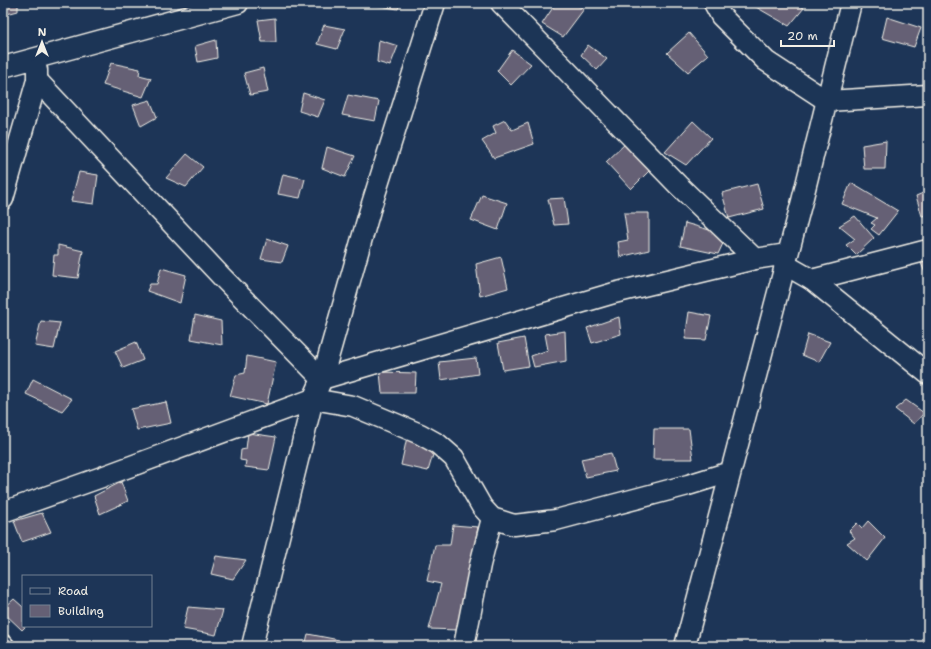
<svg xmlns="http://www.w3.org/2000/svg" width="931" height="649" font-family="'Shantell Sans',sans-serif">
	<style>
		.building { fill: #656075; stroke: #f4f1e8 }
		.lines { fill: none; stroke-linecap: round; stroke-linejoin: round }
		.street-casing { stroke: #f4f1e8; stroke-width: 23 }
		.street { stroke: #1d3557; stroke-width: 20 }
	</style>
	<rect width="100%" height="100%" fill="#1d3557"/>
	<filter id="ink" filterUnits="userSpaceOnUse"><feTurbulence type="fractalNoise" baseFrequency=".025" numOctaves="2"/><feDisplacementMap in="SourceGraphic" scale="8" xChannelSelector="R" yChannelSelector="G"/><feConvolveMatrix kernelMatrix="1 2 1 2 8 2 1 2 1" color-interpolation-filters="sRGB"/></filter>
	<g filter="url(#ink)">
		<g class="building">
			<polygon points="3,3 18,3 18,11 3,15"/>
			<polygon points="374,3 400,3 398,9 374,5"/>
			<polygon points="556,3 573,3 584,9 563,37 542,24"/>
			<polygon points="749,3 796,3 804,8 789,26"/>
			<polygon points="887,17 921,28 914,47 882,38"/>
			<polygon points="275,18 276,42 262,42 258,20"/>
			<polygon points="324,25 345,29 337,49 317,44"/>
			<polygon points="689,33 708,55 688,72 667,53"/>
			<polygon points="216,40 217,58 198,62 195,46"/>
			<polygon points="379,40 398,46 390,66 377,62"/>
			<polygon points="588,45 607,59 597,70 581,55"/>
			<polygon points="512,50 531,64 511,85 497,71"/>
			<polygon points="111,63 140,69 139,75 151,78 143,97 103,85"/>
			<polygon points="263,68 268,92 250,95 244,73"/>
			<polygon points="303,93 325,100 318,117 299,111"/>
			<polygon points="348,95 379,101 375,121 342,115"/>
			<polygon points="150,100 157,117 141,126 133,105"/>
			<polygon points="505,120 512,130 528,123 534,144 494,158 482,141 496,133 493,126"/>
			<polygon points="693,121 711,138 686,165 665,152"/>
			<polygon points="886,141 885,169 864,169 862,145"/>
			<polygon points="626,143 651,169 631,189 606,162"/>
			<polygon points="327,147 355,156 345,177 322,168"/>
			<polygon points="187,154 203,167 186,187 166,178"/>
			<polygon points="79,172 98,175 94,204 71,201"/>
			<polygon points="283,174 305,179 300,198 278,194"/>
			<polygon points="851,183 898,211 879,235 871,229 875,225 871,223 877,218 842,204"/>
			<polygon points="757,184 764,209 729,218 722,193"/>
			<polygon points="928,191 928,215 922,216 916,196"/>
			<polygon points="482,195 507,203 498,230 471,220"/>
			<polygon points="564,198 568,224 554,225 548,199"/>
			<polygon points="624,213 649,213 649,250 620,257 618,242 628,240"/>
			<polygon points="855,216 874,238 856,255 846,245 855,239 839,226"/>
			<polygon points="685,223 727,235 718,254 680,246"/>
			<polygon points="267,239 288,246 282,262 261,259"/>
			<polygon points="58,245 83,251 78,278 52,275 54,255 58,255"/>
			<polygon points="501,257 508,288 480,296 476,264"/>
			<polygon points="928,261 928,280 921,263"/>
			<polygon points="161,268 186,275 180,303 147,291 150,284 157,284"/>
			<polygon points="689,312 711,316 706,340 685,339"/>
			<polygon points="195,315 221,321 222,345 191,339"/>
			<polygon points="619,317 621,334 592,343 587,328"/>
			<polygon points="41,321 60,323 54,349 35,346"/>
			<polygon points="565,331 566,361 534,367 531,356 548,350 545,334"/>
			<polygon points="808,334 830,342 819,362 802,355"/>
			<polygon points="524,338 529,366 503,370 498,343"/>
			<polygon points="136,342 143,360 123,368 115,351"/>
			<polygon points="247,356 276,362 267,404 230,396 236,375 245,373"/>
			<polygon points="476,358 478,374 441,380 439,362"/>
			<polygon points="380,372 416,373 415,393 382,393"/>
			<polygon points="33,379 72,399 62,411 26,394"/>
			<polygon points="906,400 924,413 914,424 895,409"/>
			<polygon points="166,402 171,423 137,430 131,409"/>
			<polygon points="654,429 689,429 693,459 653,459"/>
			<polygon points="248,433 276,437 269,470 245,467 246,461 240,460 241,450 246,449"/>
			<polygon points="407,437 436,445 428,471 401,465"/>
			<polygon points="611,453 616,471 586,477 581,459"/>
			<polygon points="121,482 128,501 100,514 94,496"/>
			<polygon points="42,513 51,532 22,542 14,521"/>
			<polygon points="868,521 885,538 867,561 847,543 855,538 849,531 857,523 862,528"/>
			<polygon points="453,525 478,527 458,630 429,629 441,584 427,581 435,545 450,545"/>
			<polygon points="216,556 246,560 233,579 211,574"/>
			<polygon points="14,599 23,607 23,626 26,626 22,630 3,612 3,609"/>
			<polygon points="188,607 223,610 216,635 183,629"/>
			<polygon points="308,634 339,640 337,646 305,646"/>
		</g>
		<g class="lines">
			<defs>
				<g id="street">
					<polyline points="501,3 678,185 755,259"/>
					<polyline points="714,3 721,16 766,61 827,101 928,95"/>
					<polyline points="3,67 238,3"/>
					<polyline points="37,80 221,276 322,379 614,293 755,259 787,254"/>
					<polyline points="3,199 37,80 37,70"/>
					<polyline points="784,264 812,280 928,250"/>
					<polyline points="812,280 928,374"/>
					<polyline points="3,512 99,478 313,399 353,406 420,434 438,444 454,458 482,507 492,518 514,525 556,520 688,485 730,472"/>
					<polyline points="3,645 4,646"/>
					<polyline points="252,646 313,399 322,379 370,210 435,3"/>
					<polyline points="464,646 480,565 492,518"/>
					<polyline points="685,646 802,201 851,3"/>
				</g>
			</defs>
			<use href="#street" class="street-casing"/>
			<use href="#street" class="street"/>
		</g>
	</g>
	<rect width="931" height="649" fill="none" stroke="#1d3557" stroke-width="16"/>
	<rect x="8" y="8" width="915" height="633" fill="none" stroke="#f4f1e8" stroke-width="1.5" filter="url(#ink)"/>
	<rect x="22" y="575" width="130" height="52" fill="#1d3557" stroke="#738091"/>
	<rect x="30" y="588" width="20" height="6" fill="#1d3557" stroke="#738091"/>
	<text x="58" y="595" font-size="12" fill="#f4f1e8">Road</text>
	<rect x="30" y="605" width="20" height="12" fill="#656075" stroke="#738091"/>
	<text x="58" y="615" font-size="12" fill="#f4f1e8">Building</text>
	<g transform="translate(42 42)" stroke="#1d3557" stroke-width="3" paint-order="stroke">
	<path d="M0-3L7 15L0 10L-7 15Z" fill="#f4f1e8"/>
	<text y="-6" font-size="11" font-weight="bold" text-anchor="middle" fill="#f4f1e8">N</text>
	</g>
	<path d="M781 40v6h53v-6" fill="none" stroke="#f4f1e8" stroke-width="2"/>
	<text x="787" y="40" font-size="12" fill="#f4f1e8" stroke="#1d3557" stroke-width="3" paint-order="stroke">20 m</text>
</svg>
